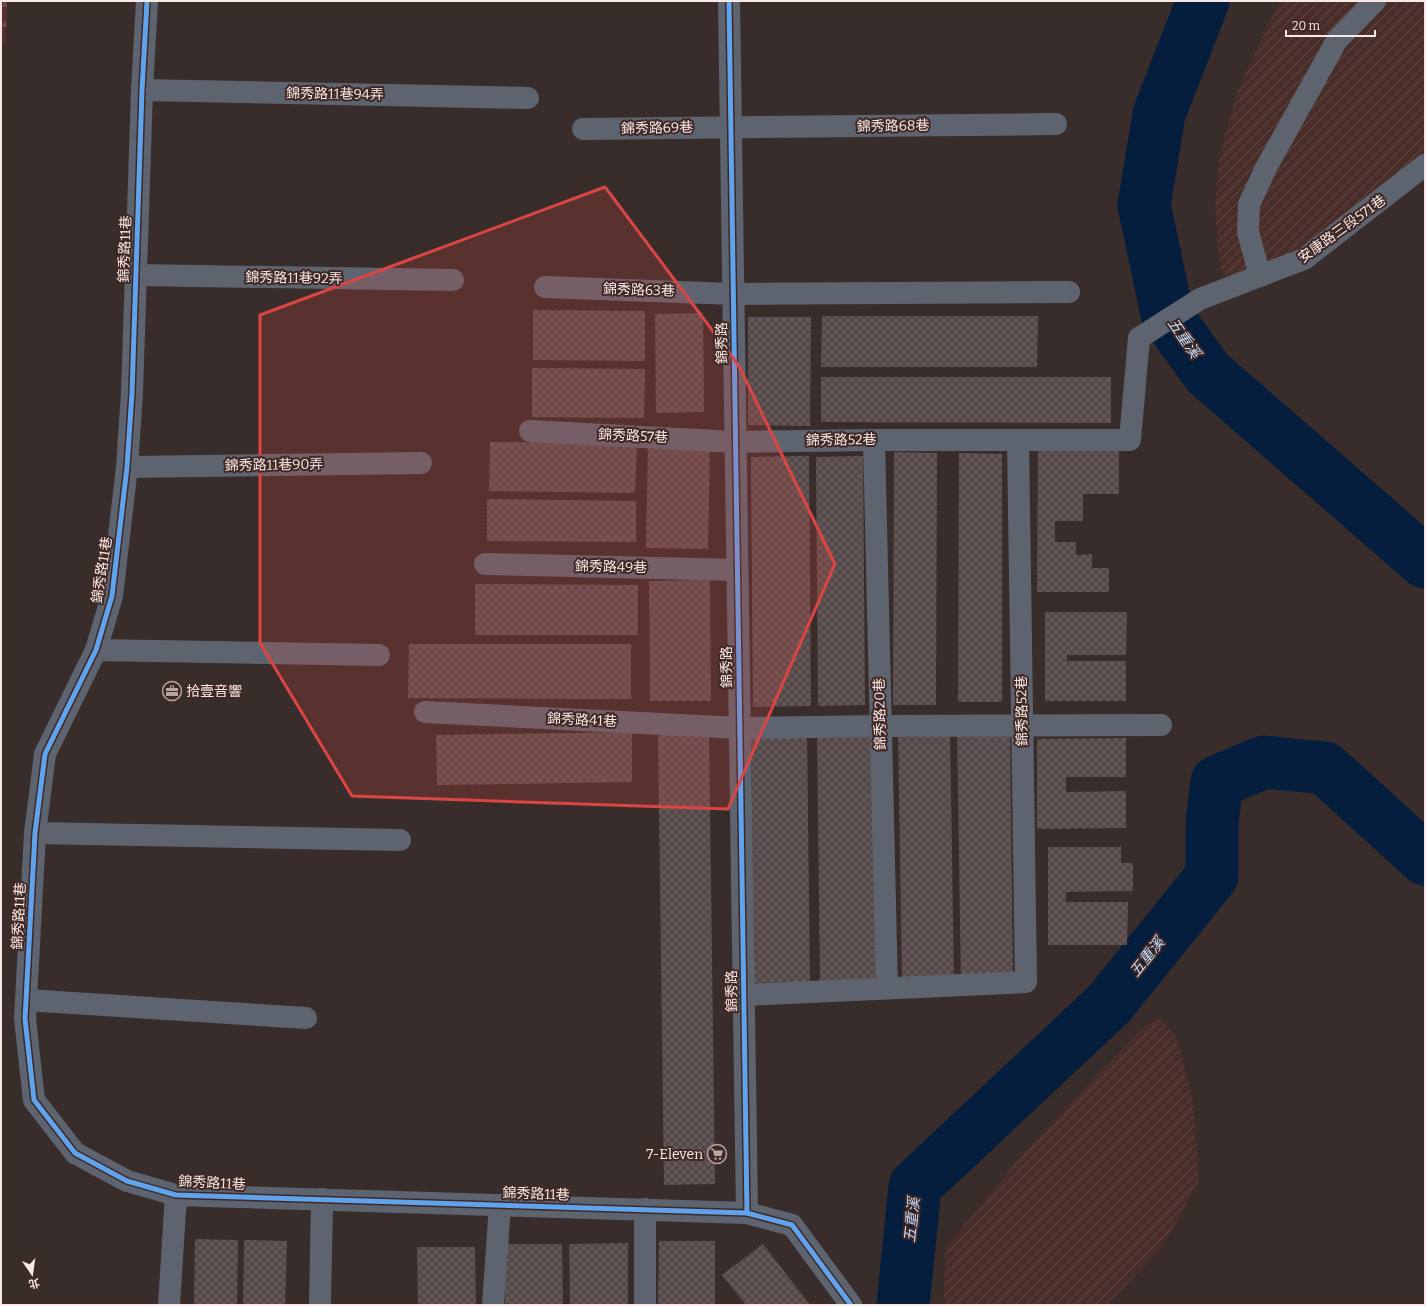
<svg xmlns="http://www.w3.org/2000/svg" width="1426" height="1306" font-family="Bitter,'Noto Sans TC',serif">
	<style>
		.industrial { fill: url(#industrial-furrows) }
		.forest { fill: url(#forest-firs) }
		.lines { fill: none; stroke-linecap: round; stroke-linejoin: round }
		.river { stroke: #051e3e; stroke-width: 53 }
		.building { fill: url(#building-cross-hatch) }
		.minor { stroke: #5d6470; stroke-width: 22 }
		.cycleway-casing { stroke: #3f2825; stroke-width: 8 }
		.cycleway { stroke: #60a3ed; stroke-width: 5 }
		.marked { fill: #db4544; fill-opacity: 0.2; stroke: #db4544; stroke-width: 3; stroke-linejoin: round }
		.labels { text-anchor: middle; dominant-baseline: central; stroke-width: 4; stroke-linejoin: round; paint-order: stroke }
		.street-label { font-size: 14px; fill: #f9e9e6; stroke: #3f2825 }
		.poi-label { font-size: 14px; fill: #f9e9e6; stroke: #3f2825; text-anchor: start }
		.water-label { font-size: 15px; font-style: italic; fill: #c6dfff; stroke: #3f2825 }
	</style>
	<defs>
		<pattern id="industrial-furrows" width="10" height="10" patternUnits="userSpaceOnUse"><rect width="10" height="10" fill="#492d29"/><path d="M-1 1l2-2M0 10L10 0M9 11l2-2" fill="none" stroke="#644b48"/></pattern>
		<pattern id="forest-firs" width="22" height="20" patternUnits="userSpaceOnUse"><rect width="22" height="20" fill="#562e29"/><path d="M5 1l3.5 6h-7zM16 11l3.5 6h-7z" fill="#6f4c48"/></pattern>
		<pattern id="building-cross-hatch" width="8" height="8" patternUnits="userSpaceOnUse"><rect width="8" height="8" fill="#544948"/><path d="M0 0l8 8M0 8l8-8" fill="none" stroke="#6d6362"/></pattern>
	</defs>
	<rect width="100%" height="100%" fill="#392d2b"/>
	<g class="industrial">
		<polygon points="1280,1 1425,1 1425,152 1418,160 1355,209 1284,260 1227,277 1220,269 1215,209 1219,158 1238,89"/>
		<polygon points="1159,1017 1177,1038 1193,1101 1199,1181 1163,1246 1106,1305 943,1305 946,1248 1026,1150 1141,1030"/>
	</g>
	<polygon class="forest" points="1,1 7,1 6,41 1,44"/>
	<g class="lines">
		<g class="river">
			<polyline points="1203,1 1159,114 1144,205 1168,318 1208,373 1425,562"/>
			<polyline points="903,1305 915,1186 1109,1004 1212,876 1212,822 1217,782 1264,762 1325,768 1425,859"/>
		</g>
	</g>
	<g class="building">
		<polygon points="533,310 645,311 645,361 533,360"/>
		<polygon points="703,313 704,412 656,413 655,314"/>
		<polygon points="822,316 1038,316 1037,367 821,367"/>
		<polygon points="748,317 811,317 810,426 748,425"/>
		<polygon points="532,368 645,369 644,418 532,417"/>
		<polygon points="821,377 1111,377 1111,423 821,422"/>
		<polygon points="648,440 710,441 708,549 646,548"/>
		<polygon points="490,442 637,443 635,493 489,491"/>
		<polygon points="1038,450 1119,450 1119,494 1083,494 1083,521 1055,521 1055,542 1076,542 1076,555 1092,554 1092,568 1109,568 1109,592 1037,592"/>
		<polygon points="894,452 937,453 936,705 893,705"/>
		<polygon points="959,453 1002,454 1002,702 958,702"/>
		<polygon points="809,456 811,706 753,707 751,457"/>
		<polygon points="863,456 865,705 818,706 816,457"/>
		<polygon points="487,499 636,501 636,542 487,541"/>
		<polygon points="710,580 711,701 650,701 649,581"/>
		<polygon points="475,584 638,585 638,635 475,635"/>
		<polygon points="1045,612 1127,612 1126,655 1067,655 1067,661 1126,661 1126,701 1045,701"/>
		<polygon points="409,644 631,644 631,699 408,698"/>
		<polygon points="950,728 954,981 902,982 898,729"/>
		<polygon points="1010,729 1013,981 961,982 957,730"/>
		<polygon points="632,732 632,782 437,785 436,735"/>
		<polygon points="873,732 877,980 820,981 817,733"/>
		<polygon points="709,734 715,1184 664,1185 658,735"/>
		<polygon points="807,734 810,982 754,983 751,735"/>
		<polygon points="1126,738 1126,777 1066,777 1066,792 1126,791 1126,828 1037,829 1037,739"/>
		<polygon points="1048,847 1121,847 1121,863 1133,863 1133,891 1066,892 1066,902 1128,902 1127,945 1048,945"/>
		<polygon points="195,1239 238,1240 237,1305 194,1305"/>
		<polygon points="244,1240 287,1241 285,1305 243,1305"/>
		<polygon points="659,1241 715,1241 715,1305 658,1305"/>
		<polygon points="628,1243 628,1305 570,1305 569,1244"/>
		<polygon points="505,1244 562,1244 563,1305 505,1305"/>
		<polygon points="763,1244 810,1305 746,1305 722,1275"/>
		<polygon points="417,1247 475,1247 476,1305 418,1305"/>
	</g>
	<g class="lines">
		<g class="minor">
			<polyline points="147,1 142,90 132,393 127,467 112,596 96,650 45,754 35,833 25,1019 34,1100 75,1153 127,1181 176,1195 747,1213 792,1225 851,1305"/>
			<polyline points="729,1 747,1213"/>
			<polyline points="142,90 528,98"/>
			<polyline points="583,129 1056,124"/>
			<polyline points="136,275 453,280"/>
			<polyline points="1260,276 1248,232 1249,204 1267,166 1337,40 1375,1"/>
			<polyline points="545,287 733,294 1069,292"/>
			<polyline points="530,431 735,442 874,440 1130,440 1139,338 1200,299 1304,259 1425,165"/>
			<polyline points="874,440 887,988"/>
			<polyline points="127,467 421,463"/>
			<polyline points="485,564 737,570"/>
			<polyline points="96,650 379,655"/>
			<polyline points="425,712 740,728 881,726 1161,725"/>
			<polyline points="35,833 400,840"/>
			<polyline points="744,995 1026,982 1018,440"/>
			<polyline points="26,1000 306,1018"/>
			<polyline points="169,1305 176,1195"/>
			<polyline points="320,1305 322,1199"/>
			<polyline points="493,1305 500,1205"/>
			<polyline points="645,1305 645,1209"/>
		</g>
		<defs>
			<g id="cycleway">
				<polyline points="147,1 142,90 132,393 127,467 112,596 96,650 45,754 35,833 25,1019 34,1100 75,1153 127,1181 176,1195 747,1213 792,1225 851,1305"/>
				<polyline points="729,1 747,1213"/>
			</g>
		</defs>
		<use href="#cycleway" class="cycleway-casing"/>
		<use href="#cycleway" class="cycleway"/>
	</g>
	<path class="marked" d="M605 187 739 366 835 564 728 809 352 796 260 643V315Z"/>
	<defs>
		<symbol id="office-ring" viewBox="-11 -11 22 22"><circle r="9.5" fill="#3f2825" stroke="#b6a7a5" stroke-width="1.5"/><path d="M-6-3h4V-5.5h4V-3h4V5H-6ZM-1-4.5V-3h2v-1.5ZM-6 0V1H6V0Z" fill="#b6a7a5"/></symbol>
		<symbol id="supermarket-ring" viewBox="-11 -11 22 22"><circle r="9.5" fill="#3f2825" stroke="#b6a7a5" stroke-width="1.5"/><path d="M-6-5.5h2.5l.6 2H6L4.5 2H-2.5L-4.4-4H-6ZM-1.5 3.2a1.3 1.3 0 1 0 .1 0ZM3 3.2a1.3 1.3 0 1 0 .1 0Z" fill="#b6a7a5"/></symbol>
	</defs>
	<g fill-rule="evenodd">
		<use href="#office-ring" x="161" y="680" width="22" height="22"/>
		<use href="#supermarket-ring" x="706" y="1143" width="22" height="22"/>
	</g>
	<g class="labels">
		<g class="street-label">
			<text transform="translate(335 94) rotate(1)">錦秀路11巷94弄</text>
			<text transform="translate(893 126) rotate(-1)">錦秀路68巷</text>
			<text transform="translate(657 128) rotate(-1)">錦秀路69巷</text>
			<text transform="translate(1342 229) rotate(-36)">安康路三段571巷</text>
			<text transform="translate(125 249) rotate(-88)">錦秀路11巷</text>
			<text transform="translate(294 278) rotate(1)">錦秀路11巷92弄</text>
			<text transform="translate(639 290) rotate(2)">錦秀路63巷</text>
			<text transform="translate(722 343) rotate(-91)">錦秀路</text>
			<text transform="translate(633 436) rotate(3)">錦秀路57巷</text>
			<text transform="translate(841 440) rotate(-1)">錦秀路52巷</text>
			<text transform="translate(274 465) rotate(-1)">錦秀路11巷90弄</text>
			<text transform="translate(611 567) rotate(1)">錦秀路49巷</text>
			<text transform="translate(102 570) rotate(-81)">錦秀路11巷</text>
			<text transform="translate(727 667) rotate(-91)">錦秀路</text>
			<text transform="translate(1022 711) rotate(-91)">錦秀路52巷</text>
			<text transform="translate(880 714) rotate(-91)">錦秀路20巷</text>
			<text transform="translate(582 720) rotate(3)">錦秀路41巷</text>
			<text transform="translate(19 916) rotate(-87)">錦秀路11巷</text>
			<text transform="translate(732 991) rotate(-91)">錦秀路</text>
			<text transform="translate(212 1183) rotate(3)">錦秀路11巷</text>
			<text transform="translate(536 1194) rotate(2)">錦秀路11巷</text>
		</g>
		<g class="poi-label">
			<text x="186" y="691">拾壹音響</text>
			<text x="703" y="1154" text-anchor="end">7-Eleven</text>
		</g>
		<g class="water-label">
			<text transform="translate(1184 338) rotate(55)">五重溪</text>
			<text transform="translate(1147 957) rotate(-51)">五重溪</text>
			<text transform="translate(912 1220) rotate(-84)">五重溪</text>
		</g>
	</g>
	<rect width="1426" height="1306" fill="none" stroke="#f9e9e6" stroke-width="4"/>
	<g transform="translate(32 1274) rotate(167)" stroke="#3f2825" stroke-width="3" paint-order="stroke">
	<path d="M0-3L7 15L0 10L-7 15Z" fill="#f9e9e6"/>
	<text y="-6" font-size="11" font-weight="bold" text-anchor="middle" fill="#f9e9e6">北</text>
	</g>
	<path d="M1286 30v6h89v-6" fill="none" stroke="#f9e9e6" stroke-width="2"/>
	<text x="1292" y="30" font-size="12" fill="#f9e9e6" stroke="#3f2825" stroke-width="3" paint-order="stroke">20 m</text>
</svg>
